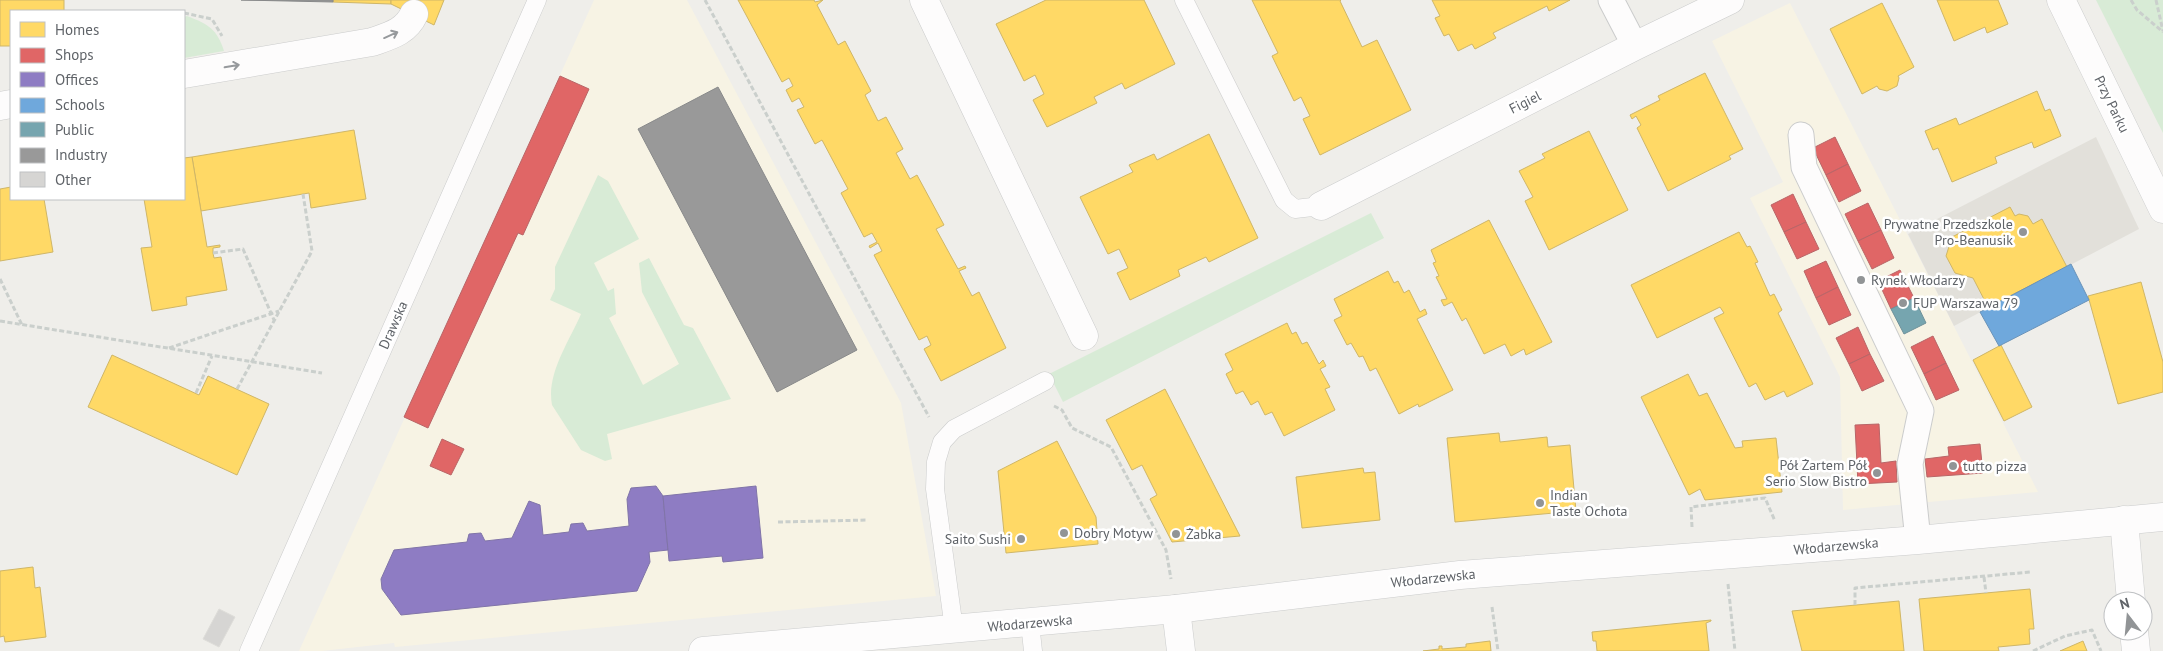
<svg xmlns="http://www.w3.org/2000/svg" width="2163" height="651" font-family="'PT Sans',sans-serif">
	<style>
		.commercial { fill: #f7f3e4 }
		.education { fill: #e2e0da }
		.green { fill: #d8ebd6 }
		.homes { fill: #ffd966; stroke: #cfb667 }
		.shops { fill: #e06666; stroke: #b96567 }
		.offices { fill: #8e7cc3; stroke: #8074a8 }
		.schools { fill: #6fa8dc; stroke: #6a93b9 }
		.public { fill: #76a5af; stroke: #6f919a }
		.industry { fill: #999; stroke: #88898a }
		.building { fill: #d6d5d3; stroke: #deddd9 }
		.lines { fill: none; stroke-linecap: round; stroke-linejoin: round }
		.service-casing { stroke: #cbcccc; stroke-width: 19 }
		.pedestrian-casing { stroke: #cbcccc; stroke-width: 27 }
		.minor-casing { stroke: #cbcccc; stroke-width: 29 }
		.path { stroke: #cacfcc; stroke-width: 3; stroke-dasharray: 5 2.5; stroke-linecap: butt }
		.service { stroke: #fdfcfc; stroke-width: 18 }
		.pedestrian { stroke: #fdfcfc; stroke-width: 25 }
		.minor { stroke: #fdfcfc; stroke-width: 28 }
		.oneway { stroke: #96999c }
		.poi-dot { fill: #919496; stroke: #fff; stroke-width: 2 }
		.labels { text-anchor: middle; dominant-baseline: central; stroke-width: 5; stroke-linejoin: round; paint-order: stroke }
		.street-label { font-size: 14px; fill: #5f6368; stroke: #fff }
		.poi-label { font-size: 14px; fill: #5f6368; stroke: #fff; text-anchor: start }
	</style>
	<rect width="100%" height="100%" fill="#efeeea"/>
	<g class="commercial">
		<polygon points="594,0 687,0 901,403 936,596 395,647 394,643 322,651 299,651"/>
		<polygon points="1790,3 2038,492 1843,510 1840,377 1750,198 1783,182 1712,41"/>
	</g>
	<polygon class="education" points="2096,137 2139,229 1954,326 1908,234"/>
	<g class="green">
		<polygon points="2096,0 2163,0 2163,133"/>
		<path d="M187 16C208 24 217 29 224 51L184 58V17Z"/>
		<path d="M598 175 608 181 639 239 594 263 608 291 614 288 616 314 609 318 643 385 679 364 642 292 639 263 649 258 684 325 693 328 731 399 607 434 612 459 605 461 581 450 552 405C546 374 569 342 581 314L550 300 555 289V267Z"/>
		<polygon points="1371,213 1384,238 1063,402 1049,374"/>
	</g>
	<g class="homes">
		<polygon points="0,0 64,0 64,11 11,11 11,46 0,46"/>
		<polygon points="333,0 391,0 391,4 333,2"/>
		<polygon points="391,0 444,0 434,25 391,4"/>
		<polygon points="738,0 814,0 815,2 823,0 817,5 838,45 845,41 871,91 865,95 878,121 886,117 903,149 896,153 910,179 917,175 944,225 936,229 958,269 965,266 966,268 959,271 972,296 979,292 1006,348 941,381 924,349 931,345 927,336 919,340 874,255 882,251 878,243 870,248 869,246 877,242 872,233 864,237 841,193 848,189 822,140 815,144 797,110 804,107 799,98 792,102 786,90 793,86 789,78 782,82"/>
		<polygon points="1046,0 1144,0 1175,64 1125,89 1122,83 1094,97 1097,103 1047,127 1033,100 1044,94 1035,75 1024,81 996,24"/>
		<polygon points="1252,0 1341,0 1340,1 1362,47 1377,40 1411,110 1320,155 1303,119 1310,116 1301,97 1294,101 1272,56 1278,53"/>
		<polygon points="1432,0 1570,0 1549,11 1547,6 1493,33 1496,38 1475,49 1472,44 1458,51 1449,34 1444,36 1435,18 1440,16"/>
		<polygon points="1937,0 1998,0 2008,24 1987,33 1985,27 1954,41"/>
		<polygon points="1882,3 1914,67 1898,76 1899,78 1897,86 1887,91 1879,89 1877,86 1862,94 1830,29"/>
		<polygon points="1705,73 1743,149 1729,156 1731,159 1668,191 1637,128 1641,125 1636,116 1632,119 1630,115 1660,100 1658,96"/>
		<polygon points="2037,91 2045,111 2050,109 2061,136 2034,148 2032,142 1995,157 1997,163 1952,182 1938,148 1933,150 1925,131 1956,118 1959,125"/>
		<polygon points="354,130 366,199 311,208 309,193 201,211 192,157"/>
		<polygon points="1589,131 1628,210 1549,250 1525,201 1533,197 1519,171 1545,158 1542,154"/>
		<polygon points="1209,134 1258,238 1209,262 1206,257 1178,270 1180,276 1130,300 1117,273 1128,268 1121,253 1119,249 1108,254 1080,197 1133,172 1129,165 1154,154 1157,160"/>
		<polygon points="192,157 207,247 220,245 220,247 213,248 213,253 214,258 221,257 227,290 186,297 187,305 152,311 141,248 152,247 144,199 184,199 184,158"/>
		<polygon points="11,187 11,199 44,199 53,252 0,261 0,189"/>
		<polygon points="2010,207 2015,216 2019,214 2028,216 2033,224 2042,219 2067,267 1988,307 1973,278 1955,273 1946,256 1952,237"/>
		<polygon points="1489,220 1552,342 1526,355 1524,349 1511,356 1505,344 1484,354 1466,318 1462,321 1452,302 1444,306 1441,300 1447,299 1436,277 1439,276 1433,263 1436,262 1431,250"/>
		<polygon points="1739,232 1747,247 1750,246 1758,262 1755,263 1770,296 1774,294 1782,310 1778,313 1813,384 1787,397 1784,391 1765,400 1756,383 1749,387 1714,318 1724,313 1720,307 1657,338 1631,285"/>
		<polygon points="1388,271 1394,283 1398,281 1404,293 1409,290 1420,312 1425,309 1427,314 1417,319 1453,390 1419,407 1418,404 1399,414 1376,368 1370,371 1363,356 1359,357 1351,343 1347,345 1334,320 1342,316 1334,299"/>
		<polygon points="2141,282 2163,362 2163,392 2118,404 2088,296"/>
		<polygon points="1287,323 1292,334 1296,332 1302,344 1307,342 1319,364 1323,360 1326,366 1320,369 1330,387 1325,389 1335,410 1284,436 1272,412 1265,415 1258,401 1251,405 1243,391 1236,394 1226,374 1233,370 1225,354"/>
		<polygon points="2001,345 2032,407 2004,421 1973,360"/>
		<polygon points="112,355 199,395 208,376 269,404 237,475 88,407"/>
		<polygon points="1688,374 1699,396 1707,393 1735,448 1743,447 1742,441 1776,438 1782,492 1705,500 1700,489 1689,495 1641,397"/>
		<polygon points="1165,389 1214,485 1240,536 1172,542 1150,499 1157,495 1142,465 1132,470 1106,420"/>
		<polygon points="1499,433 1500,442 1547,437 1548,447 1570,445 1576,511 1455,522 1447,438"/>
		<polygon points="1057,441 1096,517 1098,544 1006,553 998,471"/>
		<polygon points="1363,468 1364,473 1375,472 1380,520 1302,528 1296,477"/>
		<polygon points="33,567 35,588 40,587 46,637 5,642 4,636 0,637 0,571"/>
		<polygon points="2030,589 2034,629 2029,629 2030,644 1998,647 1999,651 1924,651 1919,599"/>
		<polygon points="1899,601 1904,651 1802,651 1792,611"/>
		<polygon points="1711,620 1711,621 1706,623 1709,651 1597,651 1596,641 1593,641 1592,632"/>
		<polygon points="1490,641 1491,651 1423,651 1439,649 1439,646 1442,646 1442,649 1466,647 1466,644"/>
		<polygon points="2083,641 2087,651 2060,651"/>
	</g>
	<g class="shops">
		<polygon points="560,76 589,89 523,235 518,233 428,428 404,417"/>
		<polygon points="1835,137 1848,164 1826,175 1813,148"/>
		<polygon points="1848,164 1861,191 1839,202 1826,175"/>
		<polygon points="1793,194 1806,222 1784,232 1771,205"/>
		<polygon points="1868,203 1881,230 1858,241 1845,214"/>
		<polygon points="1806,222 1819,249 1797,259 1784,232"/>
		<polygon points="1881,230 1894,258 1872,269 1858,241"/>
		<polygon points="1826,261 1838,287 1816,298 1804,271"/>
		<polygon points="1900,270 1914,298 1891,309 1878,281"/>
		<polygon points="1838,287 1851,315 1829,325 1816,298"/>
		<polygon points="1858,327 1870,354 1849,364 1836,338"/>
		<polygon points="1933,336 1946,363 1924,374 1911,347"/>
		<polygon points="1870,354 1884,381 1862,391 1849,364"/>
		<polygon points="1946,363 1959,390 1936,400 1924,374"/>
		<polygon points="1879,424 1881,463 1896,461 1897,482 1858,484 1855,425"/>
		<polygon points="442,439 464,449 451,475 430,466"/>
		<polygon points="1980,444 1983,473 1927,477 1925,459 1949,456 1948,447"/>
	</g>
	<g class="offices">
		<polygon points="656,486 663,496 668,550 649,552 650,562 637,591 401,615 382,589 381,579 394,550 467,542 469,534 481,533 485,541 512,538 529,501 540,505 543,535 569,532 571,524 583,523 587,531 629,526 627,499 631,488"/>
		<polygon points="756,486 763,558 723,562 722,556 669,561 663,496"/>
	</g>
	<polygon class="schools" points="2071,264 2089,300 1999,346 1980,312"/>
	<polygon class="public" points="1914,298 1926,323 1904,334 1891,309"/>
	<g class="industry">
		<polygon points="241,0 333,0 333,2"/>
		<polygon points="718,87 857,350 777,392 638,129"/>
	</g>
	<polygon class="building" points="219,609 235,617 219,647 203,639"/>
	<g class="lines">
		<defs>
			<g id="service">
				<polyline points="1184,0 1284,200 1295,209 1321,206"/>
				<polyline points="1030,623 1033,651"/>
				<polyline points="954,629 935,489 936,462 942,442 954,429 1045,381"/>
				<polyline points="249,651 537,0"/>
			</g>
			<g id="pedestrian">
				<polyline points="1611,0 1635,46"/>
				<polyline points="1801,135 1804,167 1921,411 1910,464 1918,540"/>
			</g>
			<g id="minor">
				<polyline points="924,0 1084,336"/>
				<polyline points="2061,0 2163,209"/>
				<path d="M184 74 372 42C389 36 406 32 414 14"/>
				<polyline points="0,106 11,104"/>
				<polyline points="1321,206 1635,46 1730,0"/>
				<polyline points="2124,520 2131,601"/>
				<polyline points="1176,609 1181,651"/>
				<polyline points="2134,631 2136,651"/>
				<polyline points="703,651 1176,609 1460,575 1918,540 2163,517"/>
			</g>
		</defs>
		<use href="#service" class="service-casing"/>
		<use href="#pedestrian" class="pedestrian-casing"/>
		<use href="#minor" class="minor-casing"/>
		<g class="path">
			<polyline points="705,0 929,417"/>
			<polyline points="2131,0 2137,10 2163,32"/>
			<polyline points="2156,0 2163,31"/>
			<polyline points="184,13 212,19 222,36"/>
			<polyline points="213,253 243,249 274,320"/>
			<polyline points="0,279 22,325"/>
			<polyline points="0,321 322,373"/>
			<polyline points="169,348 279,311"/>
			<polyline points="237,389 312,251 303,194"/>
			<polyline points="196,393 212,356"/>
			<polyline points="1054,406 1062,410 1072,428 1111,447 1166,550 1171,579"/>
			<polyline points="778,522 868,520"/>
			<polyline points="1692,527 1691,507 1765,498 1775,521"/>
			<polyline points="1984,577 1986,593"/>
			<polyline points="1728,584 1735,651"/>
			<polyline points="1855,605 1855,588 2030,572"/>
			<polyline points="1492,607 1498,651"/>
			<polyline points="2033,651 2065,636 2092,630 2101,651"/>
		</g>
		<use href="#service" class="service"/>
		<use href="#pedestrian" class="pedestrian"/>
		<use href="#minor" class="minor"/>
	</g>
	<defs><path id="oneway-shaft" d="M-6 0H5M1.5-3L5.5 0L1.5 3" fill="none" stroke-width="1.6" stroke-linecap="round" stroke-linejoin="round" transform="scale(1.25)"/></defs>
	<g class="oneway">
		<use href="#oneway-shaft" transform="translate(391 35) rotate(-24)"/>
		<use href="#oneway-shaft" transform="translate(232 66) rotate(-10)"/>
	</g>
	<g class="poi-dot">
		<circle cx="2023" cy="232" r="5"/>
		<circle cx="1861" cy="280" r="5"/>
		<circle cx="1903" cy="303" r="5"/>
		<circle cx="1953" cy="466" r="5"/>
		<circle cx="1877" cy="473" r="5"/>
		<circle cx="1540" cy="503" r="5"/>
		<circle cx="1064" cy="533" r="5"/>
		<circle cx="1176" cy="534" r="5"/>
		<circle cx="1021" cy="539" r="5"/>
	</g>
	<g class="labels">
		<g class="street-label">
			<text transform="translate(1525 102) rotate(-27)">Figiel</text>
			<text transform="translate(2112 104) rotate(64)">Przy Parku</text>
			<text transform="translate(393 325) rotate(-66)">Drawska</text>
			<text transform="translate(1836 546) rotate(-5)">Włodarzewska</text>
			<text transform="translate(1433 578) rotate(-6)">Włodarzewska</text>
			<text transform="translate(1030 623) rotate(-5)">Włodarzewska</text>
		</g>
		<g class="poi-label">
			<text x="2013" y="224" text-anchor="end">Prywatne Przedszkole<tspan x="2013" dy="16">Pro-Beanusik</tspan></text>
			<text x="1871" y="280">Rynek Włodarzy</text>
			<text x="1913" y="303">FUP Warszawa 79</text>
			<text x="1867" y="465" text-anchor="end">Pół Żartem Pół<tspan x="1867" dy="16">Serio Slow Bistro</tspan></text>
			<text x="1963" y="466">tutto pizza</text>
			<text x="1550" y="495">Indian<tspan x="1550" dy="16">Taste Ochota</tspan></text>
			<text x="1074" y="533">Dobry Motyw</text>
			<text x="1186" y="534">Żabka</text>
			<text x="1011" y="539" text-anchor="end">Saito Sushi</text>
		</g>
	</g>
	<rect x="10" y="10" width="175" height="190" fill="#ffffff" stroke="#bfc1c3"/>
	<rect x="20" y="22" width="25" height="15" fill="#ffd966" stroke="#bfc1c3"/>
	<text x="55" y="35" font-size="15" fill="#5f6368">Homes</text>
	<rect x="20" y="48" width="25" height="15" fill="#e06666" stroke="#bfc1c3"/>
	<text x="55" y="60" font-size="15" fill="#5f6368">Shops</text>
	<rect x="20" y="72" width="25" height="15" fill="#8e7cc3" stroke="#bfc1c3"/>
	<text x="55" y="85" font-size="15" fill="#5f6368">Offices</text>
	<rect x="20" y="98" width="25" height="15" fill="#6fa8dc" stroke="#bfc1c3"/>
	<text x="55" y="110" font-size="15" fill="#5f6368">Schools</text>
	<rect x="20" y="122" width="25" height="15" fill="#76a5af" stroke="#bfc1c3"/>
	<text x="55" y="135" font-size="15" fill="#5f6368">Public</text>
	<rect x="20" y="148" width="25" height="15" fill="#999999" stroke="#bfc1c3"/>
	<text x="55" y="160" font-size="15" fill="#5f6368">Industry</text>
	<rect x="20" y="172" width="25" height="15" fill="#d6d5d3" stroke="#bfc1c3"/>
	<text x="55" y="185" font-size="15" fill="#5f6368">Other</text>
	<g transform="translate(2128 616) rotate(344)"><circle r="24" fill="#ffffff" stroke="#bfc1c3"/>
	<path d="M0-4L9 19L0 12L-9 19Z" fill="#919496"/>
	<text y="-8" font-size="14" font-weight="bold" text-anchor="middle" fill="#5f6368">N</text>
	</g>
</svg>
